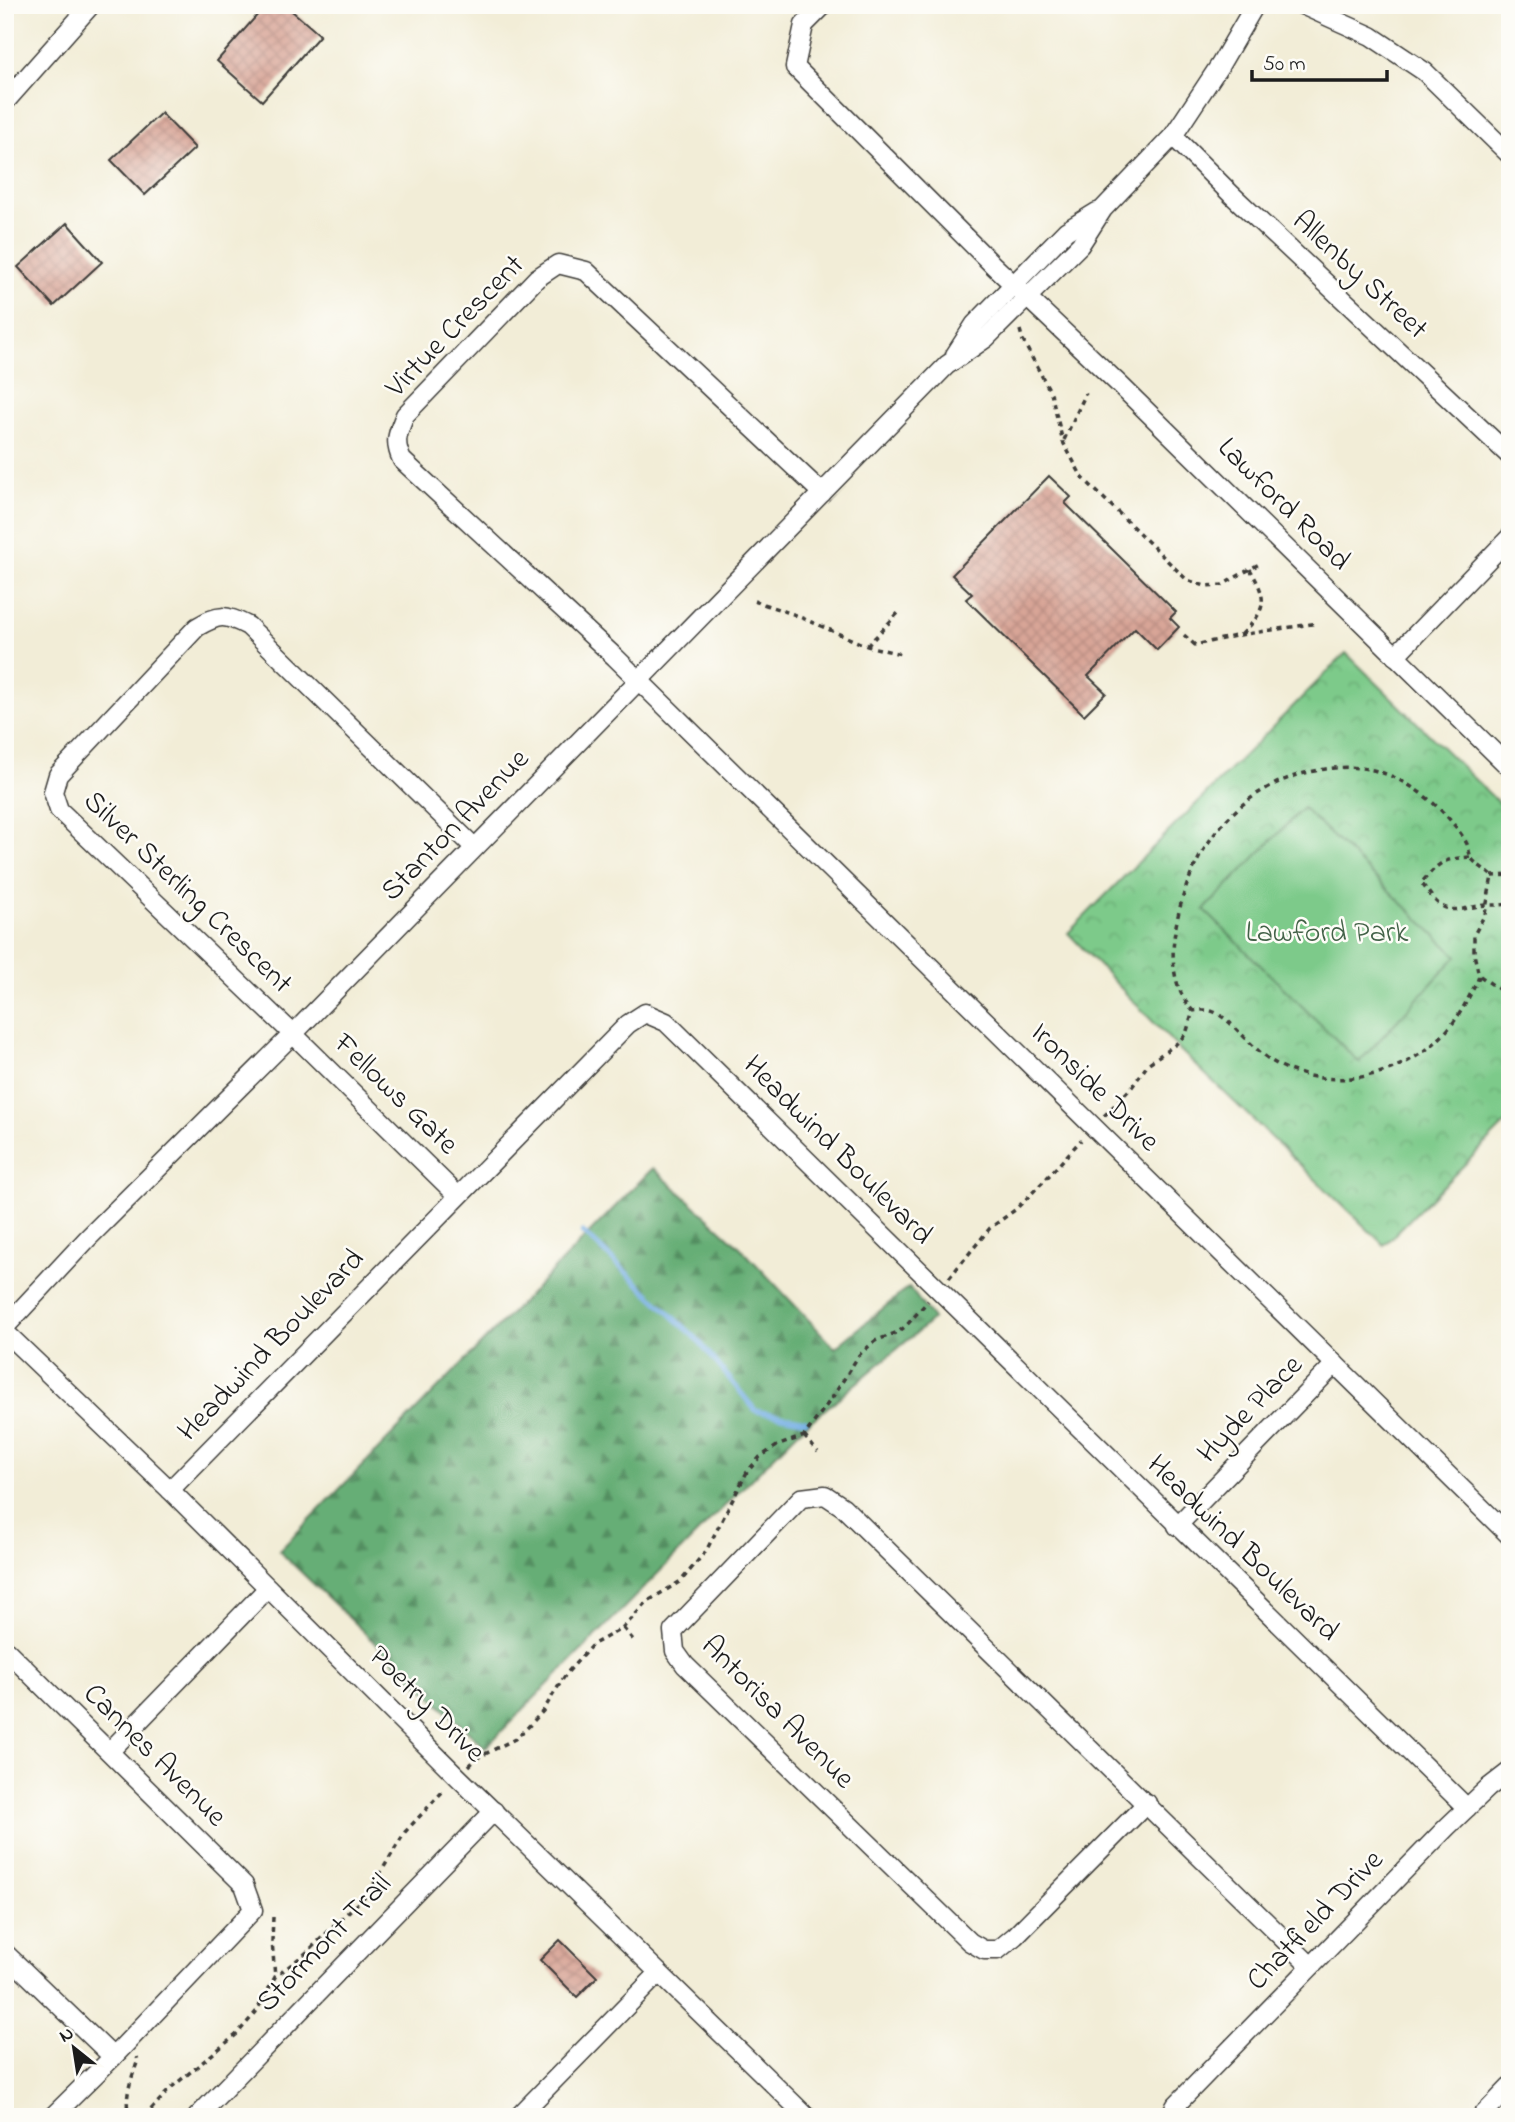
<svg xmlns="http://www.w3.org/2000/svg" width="1515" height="2122" font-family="'Indie Flower',sans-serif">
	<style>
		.forest { fill: url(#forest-firs); stroke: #416549; stroke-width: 2 }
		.park { fill: url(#park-crowns); stroke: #4c7353; stroke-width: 2 }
		.pitch { fill: #7dca8a; stroke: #4c7353; stroke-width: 2 }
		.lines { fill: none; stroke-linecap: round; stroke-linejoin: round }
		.stream { stroke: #73aee4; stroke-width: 5 }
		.building { fill: url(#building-cross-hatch) }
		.minor-casing { stroke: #3c3b38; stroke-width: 21 }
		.path { stroke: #3c3b38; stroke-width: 3.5; stroke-dasharray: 5 5; stroke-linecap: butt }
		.minor { stroke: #fff; stroke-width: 18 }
		.labels { text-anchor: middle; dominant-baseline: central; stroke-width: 5; stroke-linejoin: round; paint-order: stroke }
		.street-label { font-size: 30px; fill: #1c1c1c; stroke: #fdfcf7 }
		.park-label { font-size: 30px; fill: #436248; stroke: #fdfcf7 }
	</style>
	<defs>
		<pattern id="forest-firs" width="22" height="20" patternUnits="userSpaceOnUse" patternTransform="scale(1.75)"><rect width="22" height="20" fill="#66ae76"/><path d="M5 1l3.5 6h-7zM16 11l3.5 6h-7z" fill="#538d60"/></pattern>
		<pattern id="park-crowns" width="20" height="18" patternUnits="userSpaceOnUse" patternTransform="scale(1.75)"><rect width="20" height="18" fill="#7dca8a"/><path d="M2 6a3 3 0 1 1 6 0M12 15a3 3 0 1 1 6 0" fill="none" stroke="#6bad76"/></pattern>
		<pattern id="building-cross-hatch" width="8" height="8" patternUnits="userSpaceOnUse" patternTransform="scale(1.75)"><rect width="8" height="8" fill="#d8a597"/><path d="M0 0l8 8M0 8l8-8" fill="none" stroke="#b98d82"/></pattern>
	</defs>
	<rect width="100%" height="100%" fill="#fdfcf7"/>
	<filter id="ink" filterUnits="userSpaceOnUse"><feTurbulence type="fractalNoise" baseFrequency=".0143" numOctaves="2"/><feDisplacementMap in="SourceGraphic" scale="14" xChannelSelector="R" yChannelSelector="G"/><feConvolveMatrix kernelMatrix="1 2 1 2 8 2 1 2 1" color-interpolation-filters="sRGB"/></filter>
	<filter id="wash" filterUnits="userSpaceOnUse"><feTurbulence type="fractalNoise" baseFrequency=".00686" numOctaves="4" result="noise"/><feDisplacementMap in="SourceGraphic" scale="28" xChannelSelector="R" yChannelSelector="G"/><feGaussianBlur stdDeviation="1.57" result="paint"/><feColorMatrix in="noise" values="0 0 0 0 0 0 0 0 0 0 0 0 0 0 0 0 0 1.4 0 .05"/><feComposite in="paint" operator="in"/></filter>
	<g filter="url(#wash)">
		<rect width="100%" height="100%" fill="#f2edd7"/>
		<polygon class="forest" points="653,1168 740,1247 835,1348 909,1287 933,1319 798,1432 485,1748 279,1551"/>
		<polygon class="park" points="1346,653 1510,814 1510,1119 1384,1245 1180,1050 1068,933"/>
		<polygon class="pitch" points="1303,808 1457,956 1359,1062 1204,910"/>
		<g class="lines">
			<polyline class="stream" points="583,1232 697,1339 756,1411 806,1421"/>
		</g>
		<g id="blocks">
			<g class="building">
				<polygon points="266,5 285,5 320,35 262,101 217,61"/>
				<polygon points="161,113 195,148 145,195 111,160"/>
				<polygon points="67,223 102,262 54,306 18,267"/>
				<polygon points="1049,476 1071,497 1065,503 1176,612 1170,618 1179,627 1157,650 1135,628 1088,676 1106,693 1084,715 966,599 972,594 952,575"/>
				<polygon points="560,1940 597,1977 577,1997 540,1960"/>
			</g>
		</g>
	</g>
	<g filter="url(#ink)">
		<use href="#blocks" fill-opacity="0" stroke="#3c3b38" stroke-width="2"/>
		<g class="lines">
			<defs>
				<g id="minor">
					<polyline points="824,5 804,25 795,67 994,266 1120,385 1510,768"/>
					<polyline points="1302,5 1371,36 1425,72 1510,155"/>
					<polyline points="5,102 91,5"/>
					<polyline points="1173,136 1232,195 1510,456"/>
					<polyline points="955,355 975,324 1066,231 1097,212"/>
					<path d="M822 493 586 271 558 264 537 278 405 415C398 433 393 441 402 460L615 657 1510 1536"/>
					<polyline points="1395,656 1510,537"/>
					<path d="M458 1196 293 1034 59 810 53 792 58 775 197 627C220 614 224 614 248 626L474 847"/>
					<polyline points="5,1327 88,1238 293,1034 947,365 986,338 1080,245 1103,209 1173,136 1220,65 1255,5"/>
					<polyline points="5,1332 170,1490 458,1777 807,2117"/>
					<polyline points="170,1490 628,1024 645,1013 666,1022 1467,1808"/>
					<polyline points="1177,1526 1335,1364"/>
					<polyline points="5,1649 244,1885 253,1910 113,2057 52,2117"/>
					<polyline points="110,1751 268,1588"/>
					<polyline points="1147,1803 1015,1936 998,1950 984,1950 970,1942 685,1665 675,1651 673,1631 801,1498 825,1495 843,1507 1311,1966"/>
					<polyline points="5,1953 113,2057"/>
					<polyline points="197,2117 494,1811"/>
					<polyline points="518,2117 659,1973"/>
					<polyline points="1169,2117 1176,2105 1447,1827 1488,1788 1510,1771"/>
					<polyline points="1481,2117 1510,2087"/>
				</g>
			</defs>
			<use href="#minor" class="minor-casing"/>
			<g class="path">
				<polyline points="1020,330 1023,341 1051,393 1063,442 1082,477 1187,580 1205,586 1222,585 1259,564"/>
				<polyline points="1064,440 1086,393"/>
				<polyline points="754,601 793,614 867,646 901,654"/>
				<path d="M1242 634C1267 609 1268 600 1250 569"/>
				<polyline points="1184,635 1195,645 1240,635 1318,623"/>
				<polyline points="867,646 901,610"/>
				<path d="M1470 857C1442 859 1440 862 1421 883 1427 889 1432 899 1439 904 1454 916 1472 905 1488 905 1495 905 1502 905 1510 904"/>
				<polyline points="1492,876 1510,875"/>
				<polyline points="1480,976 1510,997"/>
				<path d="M1104 1116 1132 1087 1149 1063 1176 1044 1186 1034 1193 1011C1171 987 1170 952 1177 921 1191 846 1242 782 1320 770 1341 766 1363 766 1383 773 1410 782 1438 804 1455 826 1459 831 1464 838 1467 844 1469 849 1469 854 1472 859 1477 865 1486 870 1492 876L1485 914 1474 935V954L1479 976 1477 982C1468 998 1461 1014 1449 1028 1410 1076 1331 1095 1275 1063 1253 1051 1233 1020 1214 1012 1207 1009 1201 1010 1193 1011"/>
				<polyline points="949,1278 990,1228 1015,1210 1045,1180 1081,1140"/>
				<polyline points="804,1436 818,1452"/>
				<polyline points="623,1628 635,1642"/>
				<polyline points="469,1766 477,1758 515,1739 528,1727 543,1711 566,1674 592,1645 623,1628 648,1601 681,1581 706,1551 747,1472 760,1457 777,1446 804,1436 834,1395 859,1355 875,1341 898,1332 906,1326 928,1301"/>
				<polyline points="273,1917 272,1941 275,1977"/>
				<path d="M129 2117C124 2096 131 2080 138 2060L137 2057"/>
				<polyline points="144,2117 172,2087 236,2035 256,2012 275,1977 306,1953 369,1892 405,1832 445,1789"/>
			</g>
			<use href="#minor" class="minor"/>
		</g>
	</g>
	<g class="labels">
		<g class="street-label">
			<text transform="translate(1359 276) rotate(43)">Allenby Street</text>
			<text transform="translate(456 327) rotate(-46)">Virtue Crescent</text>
			<text transform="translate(1283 505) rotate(45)">Lawford Road</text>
			<text transform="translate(456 826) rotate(-46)">Stanton Avenue</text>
			<text transform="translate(187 893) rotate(44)">Silver Sterling Crescent</text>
			<text transform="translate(1094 1088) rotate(45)">Ironside Drive</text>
			<text transform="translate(395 1095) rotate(44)">Fellows Gate</text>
			<text transform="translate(837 1151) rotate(45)">Headwind Boulevard</text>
			<text transform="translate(272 1346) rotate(-46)">Headwind Boulevard</text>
			<text transform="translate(1251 1410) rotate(-46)">Hyde Place</text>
			<text transform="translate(1242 1549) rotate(44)">Headwind Boulevard</text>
			<text transform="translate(426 1705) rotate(45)">Poetry Drive</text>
			<text transform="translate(777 1713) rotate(45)">Antorisa Avenue</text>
			<text transform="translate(154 1756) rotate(45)">Cannes Avenue</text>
			<text transform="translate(1316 1921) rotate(-46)">Chatfield Drive</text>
			<text transform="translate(325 1944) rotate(-46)">Stormont Trail</text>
		</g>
		<g class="park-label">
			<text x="1327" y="934">Lawford Park</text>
		</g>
	</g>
	<rect width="1515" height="2122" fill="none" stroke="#fdfcf7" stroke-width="28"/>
	<g transform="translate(74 2048) rotate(330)" stroke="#fdfcf7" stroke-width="5" paint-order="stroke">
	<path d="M0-5L12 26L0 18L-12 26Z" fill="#1c1c1c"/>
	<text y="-10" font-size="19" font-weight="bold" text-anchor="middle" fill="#1c1c1c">N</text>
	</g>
	<path d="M1252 70v10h135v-10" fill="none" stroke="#1c1c1c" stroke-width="3.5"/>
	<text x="1263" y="70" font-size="21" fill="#1c1c1c" stroke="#fdfcf7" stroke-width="5" paint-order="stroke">50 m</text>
</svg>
